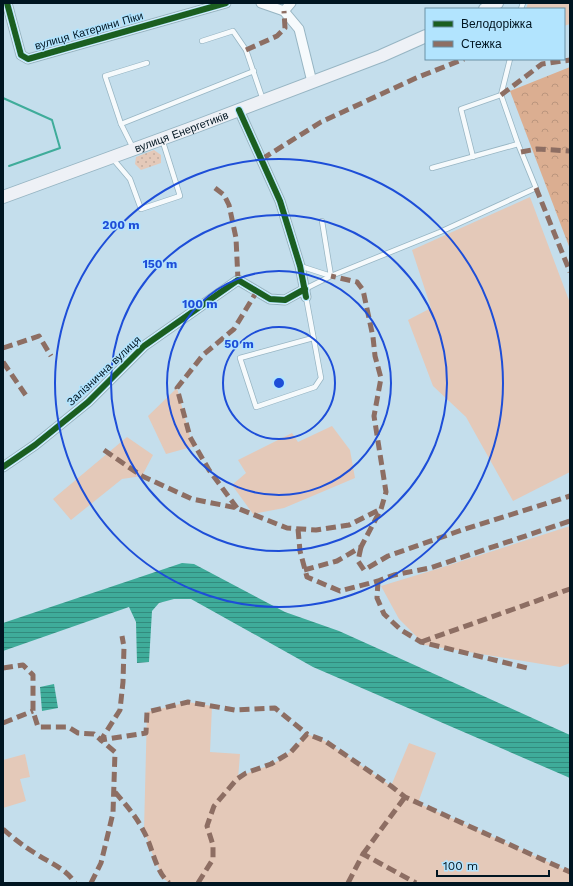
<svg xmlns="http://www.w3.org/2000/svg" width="573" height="886" font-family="'Work Sans',sans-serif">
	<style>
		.grass { fill: url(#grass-dots) }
		.forest { fill: url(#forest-crowns) }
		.green { fill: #e4c9b9 }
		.water { fill: url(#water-rules) }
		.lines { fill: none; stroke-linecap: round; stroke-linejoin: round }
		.stream { stroke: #3fac9a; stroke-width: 2 }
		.lane-casing { stroke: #97b5c3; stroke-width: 6 }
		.street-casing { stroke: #97b5c3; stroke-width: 11 }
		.secondary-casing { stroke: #97b5c3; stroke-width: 14 }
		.lane { stroke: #f6fafc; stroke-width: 4.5 }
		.street { stroke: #f6fafc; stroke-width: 9 }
		.secondary { stroke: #eef1f6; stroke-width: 12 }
		.quiet { stroke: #8d6e63; stroke-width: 5; stroke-dasharray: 10 5; stroke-linecap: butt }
		.cycleway-casing { stroke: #b2e4fe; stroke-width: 8 }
		.cycleway { stroke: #1b5e20; stroke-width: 6 }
		.ring { fill: none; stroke: #1d4ed8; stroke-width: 2 }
		.labels { text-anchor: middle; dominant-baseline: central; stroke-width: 3; stroke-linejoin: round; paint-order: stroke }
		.street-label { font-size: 11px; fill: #001521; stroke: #b2e4fe }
		.centre { fill: #1d4ed8; stroke: #b2e4fe; stroke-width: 2 }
		.ring-label { font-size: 12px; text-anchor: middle; font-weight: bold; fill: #1d4ed8; stroke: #b2e4fe; stroke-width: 3; stroke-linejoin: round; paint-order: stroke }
	</style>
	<defs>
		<pattern id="grass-dots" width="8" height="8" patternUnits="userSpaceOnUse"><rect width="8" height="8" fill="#e4c9b9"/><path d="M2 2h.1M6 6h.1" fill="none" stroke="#c2ac9f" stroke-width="1.8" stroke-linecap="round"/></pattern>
		<pattern id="forest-crowns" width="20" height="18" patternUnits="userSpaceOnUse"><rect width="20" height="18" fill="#dbae91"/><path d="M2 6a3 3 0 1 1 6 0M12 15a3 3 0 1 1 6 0" fill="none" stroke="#ba957d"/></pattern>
		<pattern id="water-rules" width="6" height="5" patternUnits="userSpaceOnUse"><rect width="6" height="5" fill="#3fac9a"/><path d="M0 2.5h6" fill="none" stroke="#328b7d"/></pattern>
	</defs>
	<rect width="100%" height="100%" fill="#c4deec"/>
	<polygon class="grass" points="154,150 161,155 161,163 141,170 135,164 136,157"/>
	<polygon class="forest" points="570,67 570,249 510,91"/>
	<g class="green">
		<polygon points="528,3 570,3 570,24 564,26 564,9 526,9"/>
		<polygon points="530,197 570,303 570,472 513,501 466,417 433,386 408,320 431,308 412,250"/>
		<polygon points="177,388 190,437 195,446 166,454 148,416"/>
		<polygon points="332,426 350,450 355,478 284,508 253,514 232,485 246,473 238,460 292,433 298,442"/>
		<polygon points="127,437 153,455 142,476 122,479 71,520 53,499"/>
		<polygon points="570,526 570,663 560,667 425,645 399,619 381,586 437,569"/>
		<path d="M188 702 212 706 210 752 240 754 238 779C248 771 258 770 270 765 285 758 296 747 307 734L325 741 391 786 409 743 436 753 418 803 570 872V883H169L163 878 152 853 144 830 147 712Z"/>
		<polygon points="25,754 30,777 20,779 26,801 3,808 3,760"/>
	</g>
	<g class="water">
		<polygon points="182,563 194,564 285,612 339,631 570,735 570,778 313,667 191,599 174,599 159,603 152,611 149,662 137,663 136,622 129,607 3,651 3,623"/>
		<polygon points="54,684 58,708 42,711 40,687"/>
	</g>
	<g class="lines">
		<polyline class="stream" points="3,98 52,120 60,148 9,166"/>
		<defs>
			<g id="lane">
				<polyline points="521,9 523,3"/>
				<polyline points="202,41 233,31 246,50 263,100"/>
				<polyline points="121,124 254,71"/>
				<polyline points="133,148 121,124 105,76 147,63"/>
				<polyline points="473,157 461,109 501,95"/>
				<polyline points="113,159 130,179 141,209 180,196 162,139"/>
				<polyline points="432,168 518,144"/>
				<polyline points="300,266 331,276 322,221"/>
				<polyline points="305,289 331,276 440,232 536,188 518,144 501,95 510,59"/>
				<polyline points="306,297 321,378 315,387 256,407 240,358 313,338"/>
			</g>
			<g id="street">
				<polyline points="7,3 21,55 28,59 226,3"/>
				<polyline points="261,3 284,11 299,29 312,82"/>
				<polyline points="284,11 291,3"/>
				<polyline points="239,110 280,201 300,266 306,297"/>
				<polyline points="3,467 35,445 88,402 144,346 238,280 270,299 285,300 305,289"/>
			</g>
			<g id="secondary">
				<polyline points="485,9 497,3"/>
				<path id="s1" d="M3 197 189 129 381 56 426 36"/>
			</g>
		</defs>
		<use href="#lane" class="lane-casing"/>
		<use href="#street" class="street-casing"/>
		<use href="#secondary" class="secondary-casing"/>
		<use href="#lane" class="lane"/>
		<use href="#street" class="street"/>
		<use href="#secondary" class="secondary"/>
		<g class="quiet">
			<polyline points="246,50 277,36 285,28 284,11"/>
			<polyline points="501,95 542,64 570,60"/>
			<polyline points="521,152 537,149 570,151"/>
			<polyline points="262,159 321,122 416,78 464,59"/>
			<polyline points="215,188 224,195 229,205 236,238 238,280"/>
			<polyline points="536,188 570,272"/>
			<polyline points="3,348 39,336 51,356"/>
			<polyline points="3,362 27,397"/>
			<polyline points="104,450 127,466 142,476 192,499 237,508 287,528 316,530 349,525 381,509"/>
			<polyline points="237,508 209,470 190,437 177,388 203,355 234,329 257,291"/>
			<polyline points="298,529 300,551 307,577 340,591 378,581 394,575 430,568 570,521"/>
			<polyline points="361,547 358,561 364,570 388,556 462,530 570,496"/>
			<polyline points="304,570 337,561 361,547 381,509 386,492 374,416 381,378 375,356 373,337 363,290 357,282 331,276"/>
			<polyline points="378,581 377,598 384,614 401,630 421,642 527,668"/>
			<polyline points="421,642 570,589"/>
			<polyline points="3,668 23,665 33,675 33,711 38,727 68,727 78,733 94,734 101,740 146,733 147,712 188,702 235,710 275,708 307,734"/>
			<polyline points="3,723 33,711"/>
			<path d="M115 792C125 804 136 816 143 830 153 847 154 869 169 883"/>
			<path d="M3 829C14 839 25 847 38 855 52 864 66 869 75 883"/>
			<polyline points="363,854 405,797"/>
			<polyline points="91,883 101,863 113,813 115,752 101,740 120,710 123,682 124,647 122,636"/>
			<polyline points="198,883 213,859 213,845 207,826 214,806 237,779 246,773 271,764 291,752 307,734 325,741 391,786 405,797 570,872"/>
			<polyline points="348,883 363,854 416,883"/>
		</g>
		<defs>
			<g id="cycleway">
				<polyline points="7,3 21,55 28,59 226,3"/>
				<polyline points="239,110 280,201 300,266 306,297"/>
				<polyline points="3,467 35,445 88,402 144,346 238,280 270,299 285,300 305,289"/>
			</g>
		</defs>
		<use href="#cycleway" class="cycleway-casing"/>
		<use href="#cycleway" class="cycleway"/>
	</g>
	<g class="ring">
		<circle cx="279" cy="383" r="56"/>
		<circle cx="279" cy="383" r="112"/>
		<circle cx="279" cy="383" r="168"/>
		<circle cx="279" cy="383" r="224"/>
	</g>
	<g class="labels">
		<g class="street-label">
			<text transform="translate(89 31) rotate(-16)">вулиця Катерини Піки</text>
			<text stroke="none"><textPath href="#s1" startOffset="190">вулиця Енергетиків</textPath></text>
			<text transform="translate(104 371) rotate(-43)">Залізнична вулиця</text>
		</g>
	</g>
	<circle cx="279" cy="383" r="6" class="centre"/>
	<g class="ring-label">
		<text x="121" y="229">200 m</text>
		<text x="160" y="268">150 m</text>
		<text x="200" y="308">100 m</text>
		<text x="239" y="348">50 m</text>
	</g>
	<rect width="573" height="886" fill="none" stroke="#001521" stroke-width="8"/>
	<rect x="425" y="8" width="140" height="52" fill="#b2e4fe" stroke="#6b91a6"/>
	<rect x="433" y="21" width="20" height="6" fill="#1b5e20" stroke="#6b91a6"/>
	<text x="461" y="28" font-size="12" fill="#001521">Велодоріжка</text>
	<rect x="433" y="41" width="20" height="6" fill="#8d6e63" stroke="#6b91a6"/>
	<text x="461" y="48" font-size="12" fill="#001521">Стежка</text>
	<path d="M437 870v6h112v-6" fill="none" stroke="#001521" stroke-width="2"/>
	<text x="443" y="870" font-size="12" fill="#001521" stroke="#b2e4fe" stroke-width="3" paint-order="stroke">100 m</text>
</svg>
